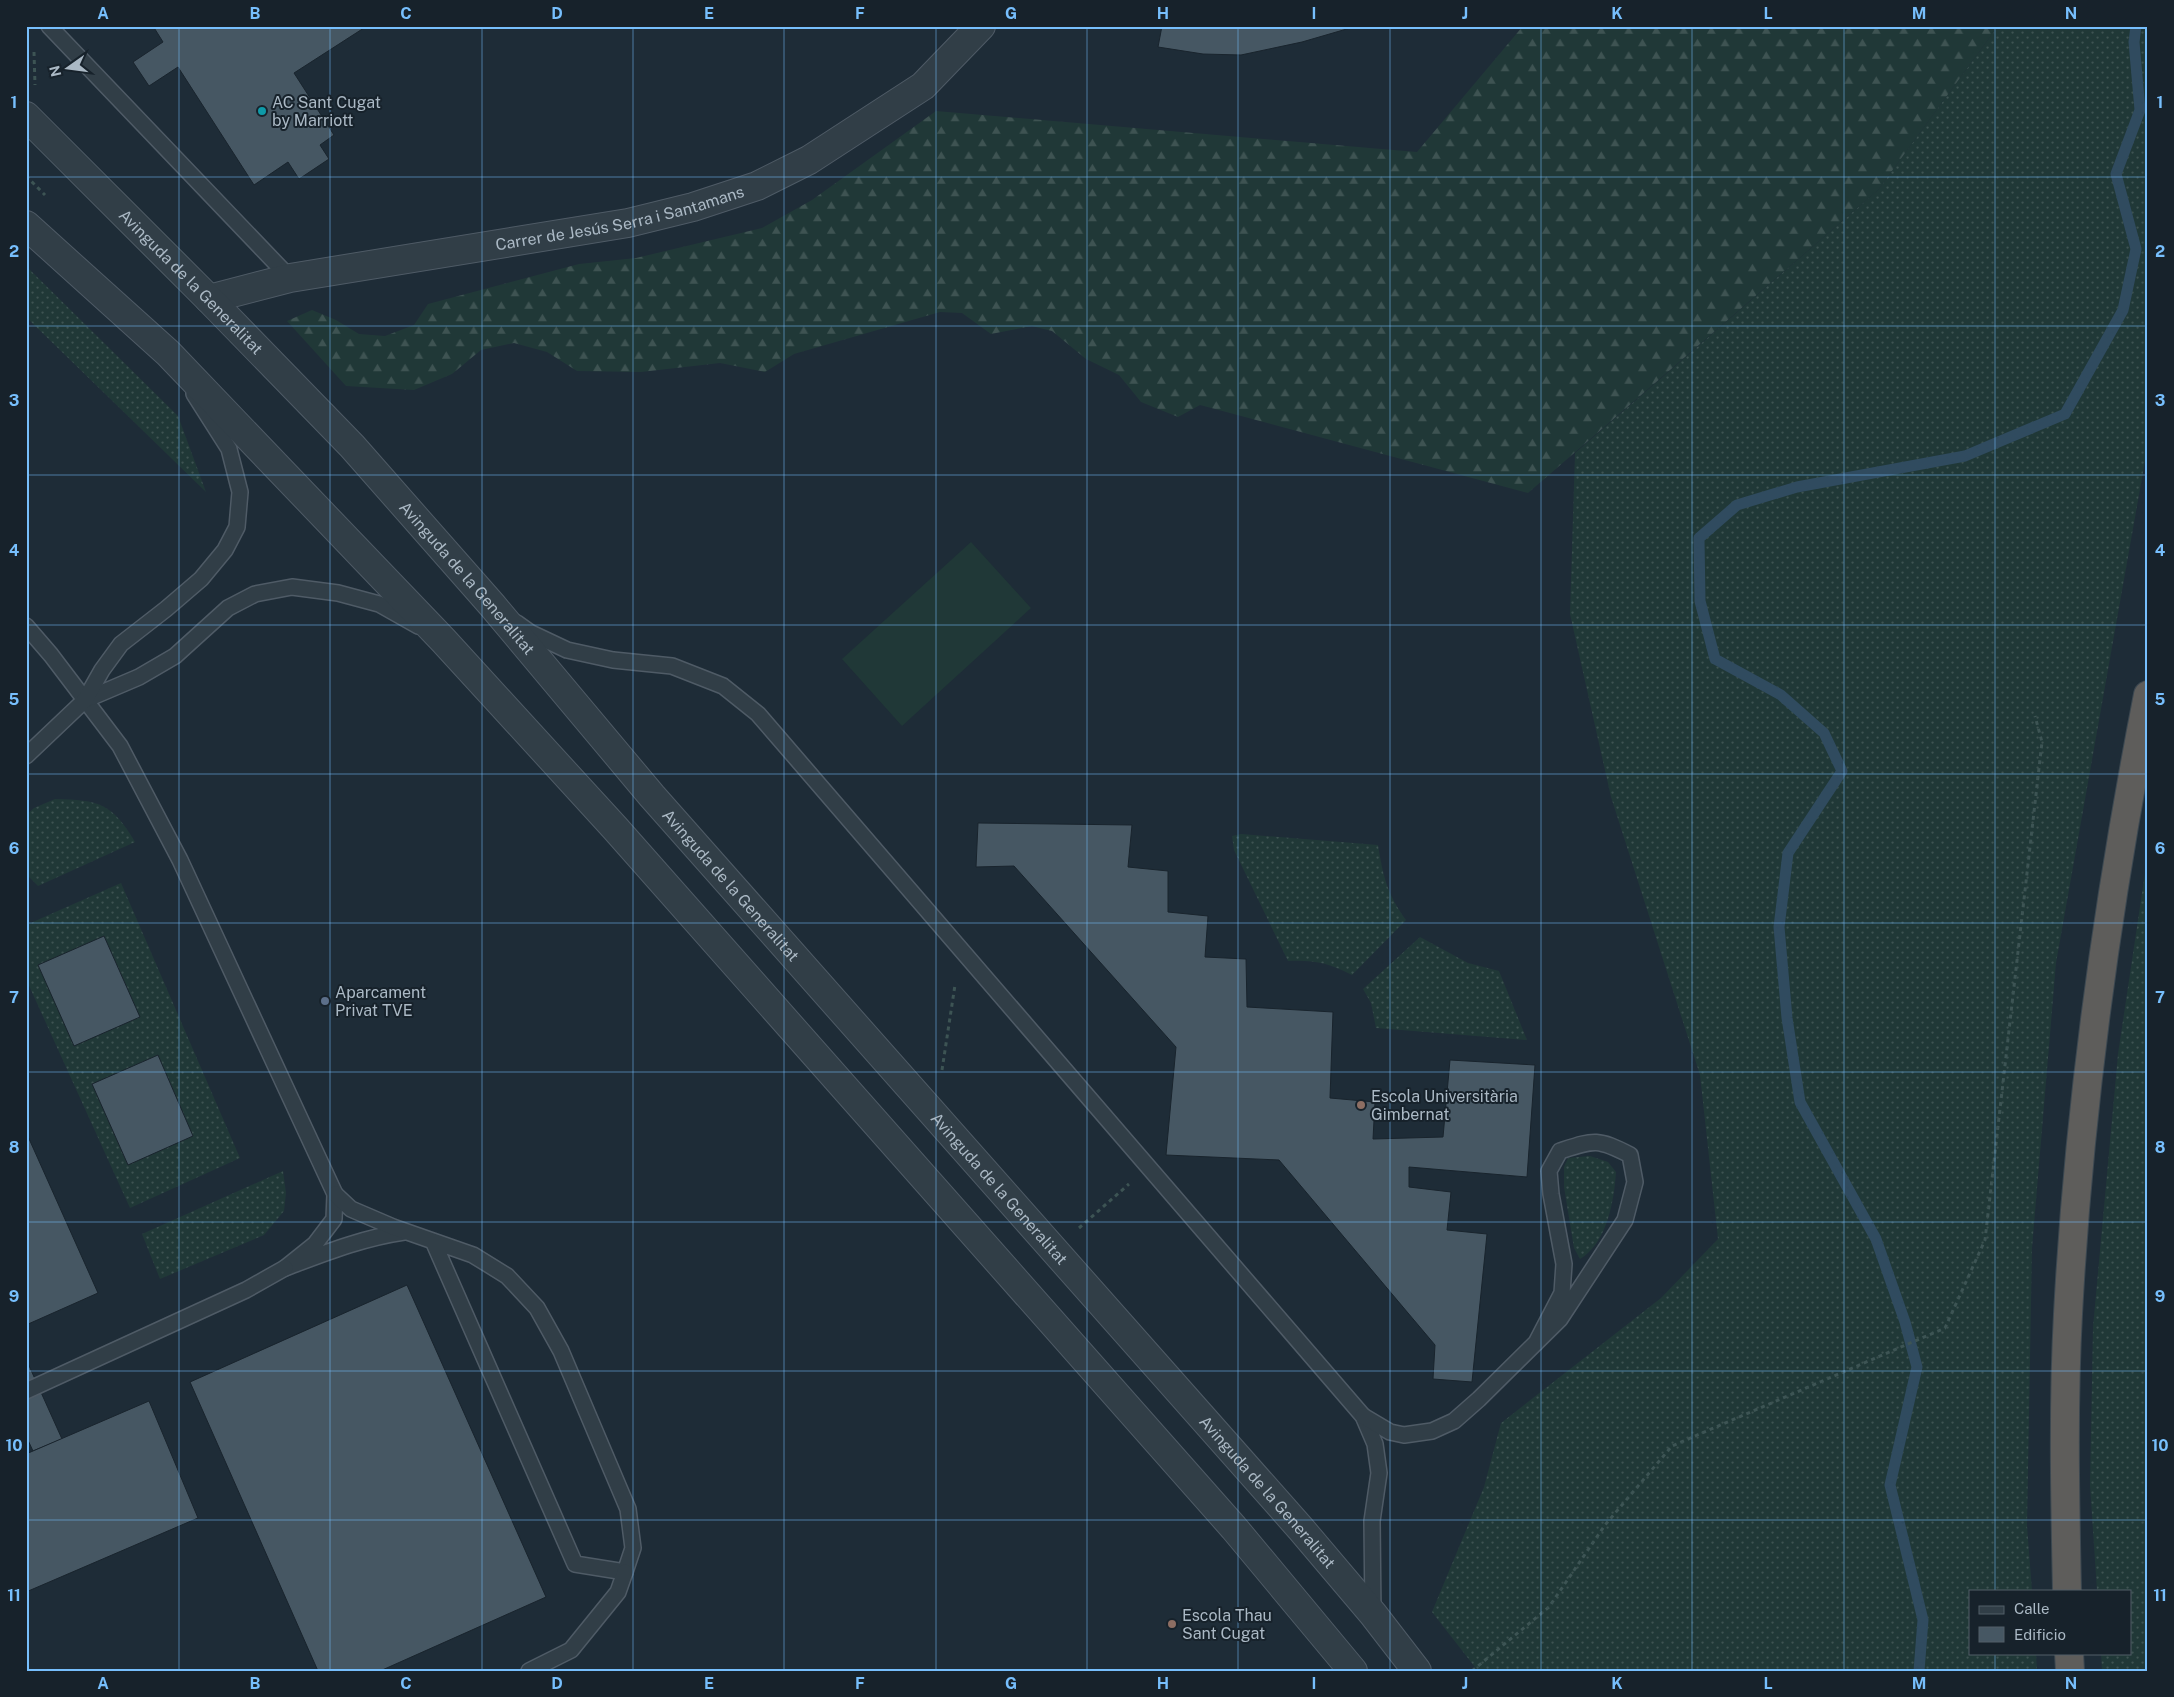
<svg xmlns="http://www.w3.org/2000/svg" width="2174" height="1697" font-family="'Public Sans',sans-serif">
	<style>
		.grass { fill: url(#grass-dots) }
		.forest { fill: url(#forest-firs) }
		.garden { fill: #203837 }
		.lines { fill: none; stroke-linecap: round; stroke-linejoin: round }
		.stream { stroke: #304b5f; stroke-width: 11 }
		.building { fill: #465763; stroke: #19242d }
		.service-casing { stroke: #4f5b66; stroke-width: 18 }
		.minor-casing { stroke: #4f5b66; stroke-width: 30 }
		.tertiary-casing { stroke: #4f5b66; stroke-width: 30 }
		.trunk-casing { stroke: #3c4851; stroke-width: 30 }
		.path { stroke: #3d5454; stroke-width: 3; stroke-dasharray: 4 4; stroke-linecap: butt }
		.service { stroke: #313e47; stroke-width: 15 }
		.minor { stroke: #313e47; stroke-width: 28 }
		.tertiary { stroke: #313e47; stroke-width: 28 }
		.trunk { stroke: #5e5d5b; stroke-width: 28 }
		.grid { fill: none; stroke: #77bffd; stroke-width: 1; stroke-opacity: 0.55 }
		.culture-dot { fill: #0f9aa8; stroke: #17222b; stroke-width: 2 }
		.service-dot { fill: #5c6f8a; stroke: #17222b; stroke-width: 2 }
		.education-dot { fill: #8d6e63; stroke: #17222b; stroke-width: 2 }
		.labels { text-anchor: middle; dominant-baseline: central; stroke-width: 4; stroke-linejoin: round; paint-order: stroke }
		.poi-label { font-size: 16px; fill: #abb9c5; stroke: #17222b; text-anchor: start }
		.street-label { font-size: 16px; fill: #abb9c5; stroke: #17222b }
		.neatline { fill: none; stroke: #77bffd; stroke-width: 2 }
		.grid-label { font-size: 16px; text-anchor: middle; font-weight: bold; fill: #77bffd }
	</style>
	<defs>
		<pattern id="grass-dots" width="8" height="8" patternUnits="userSpaceOnUse" patternTransform="scale(1.25)"><rect width="8" height="8" fill="#203837"/><path d="M2 2h.1M6 6h.1" fill="none" stroke="#3e5352" stroke-width="1.8" stroke-linecap="round"/></pattern>
		<pattern id="forest-firs" width="22" height="20" patternUnits="userSpaceOnUse" patternTransform="scale(1.25)"><rect width="22" height="20" fill="#203837"/><path d="M5 1l3.5 6h-7zM16 11l3.5 6h-7z" fill="#3e5352"/></pattern>
	</defs>
	<rect width="100%" height="100%" fill="#1e2c37"/>
	<g class="grass">
		<polygon points="1998,26 2148,26 2148,444 2056,963 2032,1248 2027,1526 2032,1591 1970,1591 1970,1653 2036,1653 2037,1671 1478,1671 1432,1612 1484,1487 1501,1423 1661,1298 1718,1239 1700,1075 1611,797 1570,614 1575,453 1878,190"/>
		<polygon points="26,266 178,416 206,492 26,317"/>
		<path d="M55 799C99 800 112 803 135 842L38 886 26 874V815L34 808Z"/>
		<path d="M1241 834 1378 845C1383 876 1387 894 1406 920L1352 975C1328 963 1315 960 1288 961L1234 850 1232 836Z"/>
		<polygon points="2148,853 2148,1671 2102,1671 2101,1653 2130,1653 2130,1591 2097,1591 2090,1485 2093,1327 2118,1054"/>
		<polygon points="121,883 240,1158 130,1208 26,979 26,925"/>
		<polygon points="1420,937 1468,963 1499,971 1527,1040 1376,1028 1371,1003 1363,989"/>
		<path d="M1590 1156 1608 1162 1616 1172C1614 1201 1607 1243 1580 1259L1574 1248 1564 1187V1167L1568 1158Z"/>
		<polygon points="283,1171 286,1193 284,1211 264,1235 160,1279 142,1234"/>
	</g>
	<polygon class="forest" points="1523,26 1998,26 1878,190 1528,493 1200,405 1178,417 1141,402 1119,375 1086,359 1052,331 1032,326 991,334 962,313 940,312 794,354 765,372 720,363 641,372 577,371 547,352 514,343 481,350 452,374 414,390 346,386 287,321 312,310 336,320 359,334 385,336 414,325 428,304 579,264 636,258 762,228 812,200 936,111 1417,152"/>
	<polygon class="garden" points="971,542 1031,608 902,726 842,659"/>
	<g class="lines">
		<polyline class="stream" points="1919,1671 1923,1620 1890,1485 1917,1367 1905,1322 1876,1239 1800,1102 1787,1018 1779,927 1788,853 1842,771 1824,733 1781,695 1715,659 1700,601 1699,538 1737,505 1797,487 1965,456 2065,414 2123,310 2136,249 2116,174 2140,110 2134,42 2136,26"/>
	</g>
	<g class="building">
		<polygon points="153,26 367,26 294,73 334,135 320,145 329,159 299,179 288,162 254,185 178,67 149,86 133,62 163,42"/>
		<polygon points="1162,26 1357,26 1302,42 1241,55 1203,54 1158,47"/>
		<polygon points="978,823 1132,825 1128,867 1168,871 1168,912 1208,916 1205,957 1246,959 1247,1007 1333,1012 1330,1098 1375,1102 1373,1139 1443,1137 1450,1060 1535,1065 1527,1177 1409,1167 1409,1187 1451,1192 1447,1230 1487,1234 1472,1382 1433,1379 1435,1345 1279,1160 1166,1155 1176,1047 1014,866 976,867"/>
		<polygon points="104,936 140,1017 74,1046 38,965"/>
		<polygon points="158,1055 193,1136 128,1165 92,1084"/>
		<polygon points="26,1132 98,1293 26,1325"/>
		<polygon points="407,1285 546,1597 380,1671 318,1671 190,1382"/>
		<polygon points="26,1359 62,1439 33,1451 26,1436"/>
		<polygon points="149,1401 198,1518 26,1592 26,1454"/>
	</g>
	<g class="lines">
		<defs>
			<g id="service">
				<polyline points="49,26 290,278"/>
				<polyline points="517,623 531,633 567,650 613,660 672,666 723,686 758,714 1363,1416 1375,1444 1379,1473 1372,1521 1373,1613"/>
				<path d="M26 626 51 655 120 746 180 860 335 1194 334 1219 315 1244 285 1268C325 1253 362 1238 404 1232"/>
				<polyline points="85,700 139,677 175,656 228,608 255,594 292,587 338,593 379,604 418,626"/>
				<polyline points="26,756 85,700 102,670 121,644 166,609 201,579 225,550 237,527 240,492 229,449 194,394"/>
				<polyline points="335,1194 351,1209 393,1227 473,1255 507,1276 537,1308 561,1351 628,1509 633,1548 625,1572 575,1564 433,1241"/>
				<polyline points="26,1391 246,1290 285,1268"/>
				<path d="M1363 1416 1390 1432 1404 1435 1432 1431 1454 1421 1479 1399 1560 1319 1625 1220 1635 1182 1630 1155C1597 1138 1594 1140 1560 1151L1549 1171 1551 1194 1564 1264 1562 1293 1536 1343"/>
				<polyline points="529,1671 571,1650 618,1592 625,1572"/>
			</g>
			<g id="minor">
				<path id="s1" d="M209 299 290 278 628 223 693 207 757 186 809 160 923 86 981 26"/>
			</g>
			<g id="tertiary">
				<path id="s2" d="M26 116 209 299 352 446 492 605 652 796 1301 1529 1373 1614 1417 1671"/>
				<polyline points="26,225 168,353 443,640 615,828 1234,1528 1353,1671"/>
			</g>
			<g id="trunk">
				<path d="M2067 1591C2065 1499 2063 1406 2068 1314 2079 1106 2108 899 2148 695"/>
				<polyline points="2069,1653 2070,1671"/>
			</g>
		</defs>
		<use href="#service" class="service-casing"/>
		<use href="#minor" class="minor-casing"/>
		<use href="#tertiary" class="tertiary-casing"/>
		<use href="#trunk" class="trunk-casing"/>
		<g class="path">
			<polyline points="34,52 35,85"/>
			<polyline points="26,176 45,195"/>
			<polyline points="942,1070 955,985"/>
			<polyline points="1079,1228 1129,1184"/>
			<polyline points="1472,1671 1549,1607 1605,1525 1672,1446 1945,1328 1985,1240 2042,742 2035,716"/>
		</g>
		<use href="#service" class="service"/>
		<use href="#minor" class="minor"/>
		<use href="#tertiary" class="tertiary"/>
		<use href="#trunk" class="trunk"/>
	</g>
	<path class="grid" d="M179 26V1671M330 26V1671M482 26V1671M633 26V1671M784 26V1671M936 26V1671M1087 26V1671M1238 26V1671M1390 26V1671M1541 26V1671M1692 26V1671M1844 26V1671M1995 26V1591M26 177H2148M26 326H2148M26 475H2148M26 625H2148M26 774H2148M26 923H2148M26 1072H2148M26 1222H2148M26 1371H2148M26 1520H2148M1995 1653V1671"/>
	<circle class="culture-dot" cx="262" cy="111" r="5"/>
	<circle class="service-dot" cx="325" cy="1001" r="5"/>
	<g class="education-dot">
		<circle cx="1361" cy="1105" r="5"/>
		<circle cx="1172" cy="1624" r="5"/>
	</g>
	<g class="labels">
		<g class="poi-label">
			<text x="272" y="102">AC Sant Cugat<tspan x="272" dy="18">by Marriott</tspan></text>
			<text x="335" y="992">Aparcament<tspan x="335" dy="18">Privat TVE</tspan></text>
			<text x="1371" y="1096">Escola Universitària<tspan x="1371" dy="18">Gimbernat</tspan></text>
			<text x="1182" y="1615">Escola Thau<tspan x="1182" dy="18">Sant Cugat</tspan></text>
		</g>
		<g class="street-label">
			<text stroke="none"><textPath href="#s1" startOffset="419">Carrer de Jesús Serra i Santamans</textPath></text>
			<text stroke="none"><textPath href="#s2" startOffset="234">Avinguda de la Generalitat</textPath></text>
			<text stroke="none"><textPath href="#s2" startOffset="639">Avinguda de la Generalitat</textPath></text>
			<text stroke="none"><textPath href="#s2" startOffset="1044">Avinguda de la Generalitat</textPath></text>
			<text stroke="none"><textPath href="#s2" startOffset="1449">Avinguda de la Generalitat</textPath></text>
			<text stroke="none"><textPath href="#s2" startOffset="1854">Avinguda de la Generalitat</textPath></text>
		</g>
	</g>
	<rect width="2174" height="1697" fill="none" stroke="#17222b" stroke-width="55"/>
	<rect x="1969" y="1590" width="162" height="65" fill="#17222b" stroke="#525e69"/>
	<rect x="1979" y="1606" width="25" height="8" fill="#313e47" stroke="#525e69"/>
	<text x="2014" y="1614" font-size="15" fill="#abb9c5">Calle</text>
	<rect x="1979" y="1627" width="25" height="15" fill="#465763" stroke="#525e69"/>
	<text x="2014" y="1640" font-size="15" fill="#abb9c5">Edificio</text>
	<g transform="translate(68 68) rotate(256)" stroke="#17222b" stroke-width="4" paint-order="stroke">
	<path d="M0-4L9 19L0 12L-9 19Z" fill="#abb9c5"/>
	<text y="-8" font-size="14" font-weight="bold" text-anchor="middle" fill="#abb9c5">N</text>
	</g>
	<rect x="28" y="28" width="2118" height="1642" class="neatline"/>
	<g class="grid-label">
		<text x="103" y="19">A</text>
		<text x="255" y="19">B</text>
		<text x="406" y="19">C</text>
		<text x="557" y="19">D</text>
		<text x="709" y="19">E</text>
		<text x="860" y="19">F</text>
		<text x="1011" y="19">G</text>
		<text x="1163" y="19">H</text>
		<text x="1314" y="19">I</text>
		<text x="1465" y="19">J</text>
		<text x="1617" y="19">K</text>
		<text x="1768" y="19">L</text>
		<text x="1919" y="19">M</text>
		<text x="2071" y="19">N</text>
		<text x="14" y="108">1</text>
		<text x="2160" y="108">1</text>
		<text x="14" y="257">2</text>
		<text x="2160" y="257">2</text>
		<text x="14" y="406">3</text>
		<text x="2160" y="406">3</text>
		<text x="14" y="556">4</text>
		<text x="2160" y="556">4</text>
		<text x="14" y="705">5</text>
		<text x="2160" y="705">5</text>
		<text x="14" y="854">6</text>
		<text x="2160" y="854">6</text>
		<text x="14" y="1003">7</text>
		<text x="2160" y="1003">7</text>
		<text x="14" y="1153">8</text>
		<text x="2160" y="1153">8</text>
		<text x="14" y="1302">9</text>
		<text x="2160" y="1302">9</text>
		<text x="14" y="1451">10</text>
		<text x="2160" y="1451">10</text>
		<text x="14" y="1601">11</text>
		<text x="2160" y="1601">11</text>
		<text x="103" y="1689">A</text>
		<text x="255" y="1689">B</text>
		<text x="406" y="1689">C</text>
		<text x="557" y="1689">D</text>
		<text x="709" y="1689">E</text>
		<text x="860" y="1689">F</text>
		<text x="1011" y="1689">G</text>
		<text x="1163" y="1689">H</text>
		<text x="1314" y="1689">I</text>
		<text x="1465" y="1689">J</text>
		<text x="1617" y="1689">K</text>
		<text x="1768" y="1689">L</text>
		<text x="1919" y="1689">M</text>
		<text x="2071" y="1689">N</text>
	</g>
</svg>
